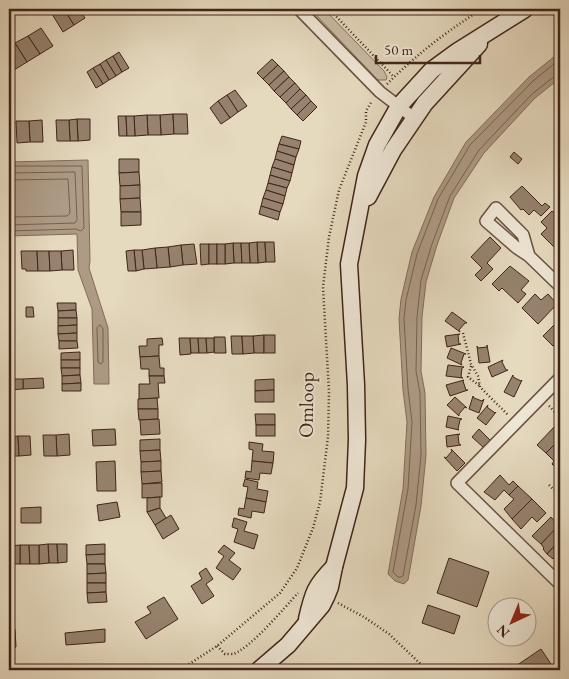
<svg xmlns="http://www.w3.org/2000/svg" width="569" height="679" font-family="'EB Garamond',serif">
	<style>
		.green { fill: #c9baa2; stroke: #856f5d }
		.water { fill: #ad9b86; stroke: #826b5a }
		.lines { fill: none; stroke-linecap: round; stroke-linejoin: round }
		.shore { stroke: #77604f; stroke-width: 1 }
		.building { fill: #96826e; stroke: #412418 }
		.minor-casing { stroke: #6a5142; stroke-width: 14 }
		.secondary-casing { stroke: #412418; stroke-width: 19 }
		.path { stroke: #412418; stroke-width: 2.5; stroke-dasharray: 1 2.5; stroke-linecap: butt }
		.minor { stroke: #eee6d5; stroke-width: 11 }
		.secondary { stroke: #eee6d5; stroke-width: 16 }
		.labels { text-anchor: middle; dominant-baseline: central; stroke-width: 4; stroke-linejoin: round; paint-order: stroke }
		.street-label { font-size: 20px; fill: #412418; stroke: #eee6d5 }
	</style>
	<rect width="100%" height="100%" fill="#e5d9be"/>
	<filter id="stains"><feTurbulence type="fractalNoise" baseFrequency=".004" numOctaves="4"/><feColorMatrix values="0 0 0 0 .2 0 0 0 0 .09 0 0 0 0 .02 0 0 0 .5 -.17"/></filter>
	<radialGradient id="worn" r=".72"><stop offset=".6" stop-color="#630" stop-opacity="0"/><stop offset="1" stop-color="#630" stop-opacity=".3"/></radialGradient>
	<polygon class="green" points="319,9 324,9 384,71 387,77 386,80 378,80 315,14"/>
	<g class="water">
		<polygon points="560,52 560,78 535,98 484,153 454,198 437,245 426,282 422,317 421,371 425,393 426,455 421,506 408,580 404,584 395,581 388,574 403,489 407,422 403,390 399,319 401,299 412,252 434,197 466,142 529,77"/>
		<polygon points="88,160 90,261 89,268 108,328 109,384 94,384 92,309 78,270 77,234 9,236 9,162"/>
	</g>
	<g class="lines">
		<g class="shore">
			<polyline points="560,59 533,81 470,145 438,199 417,254 406,300 404,319 408,389 412,422 408,489 393,572 398,577 401,577 403,576 416,505 421,455 420,393 416,371 417,317 421,280 432,244 450,196 479,150 532,94 555,76 560,75"/>
			<polyline points="9,166 82,166 84,228 81,231 76,229 9,231"/>
			<polyline points="9,173 75,172 77,220 75,223 9,225"/>
			<polyline points="9,180 68,179 70,213 67,216 9,217"/>
			<polygon points="100,325 103,329 103,362 101,364 98,362 97,328"/>
		</g>
	</g>
	<g class="building">
		<polygon points="60,9 64,9 74,25 63,32 52,14"/>
		<polygon points="64,9 79,9 85,18 74,25"/>
		<polygon points="41,28 53,46 40,54 28,36"/>
		<polygon points="28,36 40,54 27,62 15,43"/>
		<polygon points="15,43 27,62 14,70 9,62 9,48"/>
		<polygon points="119,52 129,68 122,72 113,56"/>
		<polygon points="113,56 122,72 116,76 106,60"/>
		<polygon points="272,59 278,65 263,79 257,73"/>
		<polygon points="106,60 116,76 109,80 100,64"/>
		<polygon points="100,64 109,80 103,84 93,68"/>
		<polygon points="278,65 284,71 269,85 263,79"/>
		<polygon points="93,68 103,84 96,88 87,72"/>
		<polygon points="284,71 289,77 274,91 269,85"/>
		<polygon points="289,77 295,83 280,97 274,91"/>
		<polygon points="295,83 300,89 286,103 280,97"/>
		<polygon points="300,89 306,95 291,109 286,103"/>
		<polygon points="235,90 247,106 238,112 227,95"/>
		<polygon points="227,95 238,112 230,118 218,101"/>
		<polygon points="306,95 311,101 297,115 291,109"/>
		<polygon points="218,101 230,118 221,124 210,108"/>
		<polygon points="311,101 317,107 303,121 297,115"/>
		<polygon points="173,114 174,134 161,135 160,115"/>
		<polygon points="173,114 187,114 188,134 174,134"/>
		<polygon points="147,115 160,115 161,135 148,135"/>
		<polygon points="147,115 148,135 135,136 134,116"/>
		<polygon points="118,116 126,116 127,136 119,136"/>
		<polygon points="126,116 134,116 135,136 127,136"/>
		<polygon points="77,119 90,119 90,140 78,141"/>
		<polygon points="77,119 78,141 70,141 69,120"/>
		<polygon points="42,120 43,142 30,142 29,121"/>
		<polygon points="56,120 69,120 70,141 57,141"/>
		<polygon points="16,121 29,121 30,142 17,143"/>
		<polygon points="282,136 301,141 299,149 279,144"/>
		<polygon points="279,144 299,149 296,157 277,151"/>
		<polygon points="277,151 296,157 294,165 275,159"/>
		<polygon points="514,152 522,159 518,164 510,157"/>
		<polygon points="119,159 139,159 139,172 119,173"/>
		<polygon points="275,159 294,165 292,173 272,167"/>
		<polygon points="272,167 292,173 290,181 270,175"/>
		<polygon points="139,172 140,185 120,186 119,173"/>
		<polygon points="270,175 290,181 287,188 268,183"/>
		<polygon points="268,183 287,188 285,196 266,190"/>
		<polygon points="140,185 140,198 120,199 120,186"/>
		<polygon points="522,186 542,206 545,203 550,207 541,216 534,210 529,215 523,209 521,210 510,197"/>
		<polygon points="266,190 285,196 283,204 263,198"/>
		<polygon points="140,198 141,212 121,212 120,199"/>
		<polygon points="263,198 283,204 280,212 261,206"/>
		<polygon points="261,206 280,212 278,220 259,214"/>
		<polygon points="552,211 559,217 554,222 560,229 559,252 541,234 547,228 541,222"/>
		<polygon points="121,212 141,212 141,225 121,226"/>
		<polygon points="490,237 501,248 487,263 493,269 481,281 475,275 482,268 471,257"/>
		<polygon points="257,242 265,242 266,262 258,263"/>
		<polygon points="257,242 258,263 250,263 249,243"/>
		<polygon points="265,242 274,242 275,262 266,262"/>
		<polygon points="233,243 241,243 242,263 234,263"/>
		<polygon points="233,243 234,263 225,264 225,244"/>
		<polygon points="241,243 249,243 250,263 242,263"/>
		<polygon points="194,244 197,264 183,265 181,245"/>
		<polygon points="200,244 209,244 209,264 201,265"/>
		<rect x="209" y="244" width="8" height="20"/>
		<rect x="217" y="244" width="8" height="20"/>
		<polygon points="181,245 183,265 170,267 168,247"/>
		<polygon points="168,247 170,267 157,268 155,248"/>
		<polygon points="155,248 157,268 144,269 142,250"/>
		<polygon points="73,250 74,270 62,270 61,251"/>
		<polygon points="134,250 142,250 144,269 136,271"/>
		<polygon points="134,250 136,271 128,271 126,251"/>
		<polygon points="21,251 37,251 38,271 26,271 26,269 22,269"/>
		<polygon points="37,251 49,251 50,271 38,271"/>
		<polygon points="49,251 61,251 62,270 50,271"/>
		<polygon points="510,266 529,281 521,290 526,294 518,303 502,288 499,291 492,284"/>
		<polygon points="535,294 541,300 548,294 557,304 538,324 522,308"/>
		<polygon points="57,303 76,303 76,310 58,311"/>
		<polygon points="26,307 33,307 34,317 26,317"/>
		<polygon points="76,310 77,318 58,318 58,311"/>
		<polygon points="452,312 467,323 465,323 459,330 460,332 445,321"/>
		<polygon points="58,318 77,318 77,325 58,326"/>
		<polygon points="559,320 560,322 560,345 557,342 553,346 543,336"/>
		<polygon points="77,325 77,333 58,334 58,326"/>
		<polygon points="77,333 77,341 59,341 58,334"/>
		<polygon points="460,334 458,335 459,344 461,344 447,347 445,336"/>
		<polygon points="264,335 264,353 254,353 253,336"/>
		<rect x="264" y="335" width="11" height="18"/>
		<polygon points="231,336 242,336 243,354 232,354"/>
		<polygon points="242,336 253,336 254,353 243,354"/>
		<polygon points="214,337 225,337 226,353 214,353"/>
		<polygon points="162,338 163,345 159,345 159,356 140,357 139,346 147,346 147,339"/>
		<polygon points="179,338 190,338 191,354 180,355"/>
		<polygon points="190,338 198,338 199,353 191,353"/>
		<polygon points="198,338 206,338 207,353 199,353"/>
		<polygon points="206,338 214,338 214,352 207,353"/>
		<polygon points="59,341 77,341 78,348 59,349"/>
		<polygon points="487,345 490,362 479,363 477,346 478,348 487,347"/>
		<polygon points="451,348 466,354 464,354 461,363 462,365 447,358"/>
		<polygon points="80,352 80,360 61,360 61,353"/>
		<polygon points="159,356 160,368 164,368 164,376 149,376 149,369 141,369 140,357"/>
		<rect x="61" y="360" width="19" height="8"/>
		<polygon points="503,360 502,362 506,370 508,370 492,377 488,367"/>
		<polygon points="448,365 464,367 462,368 461,377 463,378 446,376"/>
		<polygon points="61,368 80,368 80,375 62,376"/>
		<polygon points="80,375 81,383 62,384 62,376"/>
		<polygon points="513,375 513,377 521,381 522,380 514,397 504,392"/>
		<polygon points="149,376 164,376 165,383 158,383 159,398 139,399 139,384 150,384"/>
		<polygon points="43,378 44,388 23,389 23,379"/>
		<polygon points="9,379 23,379 23,389 9,390"/>
		<polygon points="274,379 274,390 255,391 255,380"/>
		<polygon points="464,380 463,381 466,390 468,390 450,396 446,385"/>
		<polygon points="81,383 81,391 62,391 62,384"/>
		<polygon points="274,390 274,402 255,402 255,391"/>
		<polygon points="473,396 474,398 482,401 484,399 479,413 469,409"/>
		<polygon points="455,397 467,408 465,407 459,414 459,416 447,405"/>
		<polygon points="157,398 158,409 138,409 138,399"/>
		<polygon points="488,405 487,407 495,413 496,412 486,425 477,418"/>
		<polygon points="138,409 158,409 158,419 139,420"/>
		<polygon points="255,414 275,414 275,425 256,425"/>
		<polygon points="448,416 462,419 460,420 458,429 459,430 446,427"/>
		<polygon points="159,419 160,434 141,435 140,420"/>
		<rect x="256" y="425" width="19" height="11"/>
		<polygon points="556,425 560,429 560,439 546,453 537,445"/>
		<polygon points="115,429 116,445 93,446 92,430"/>
		<polygon points="479,429 490,440 483,447 472,437"/>
		<polygon points="69,434 70,455 57,456 56,435"/>
		<polygon points="460,434 458,435 459,444 461,445 447,447 446,436"/>
		<polygon points="43,435 56,435 57,456 44,456"/>
		<polygon points="18,436 19,456 9,456 9,437"/>
		<polygon points="18,436 30,436 31,455 19,456"/>
		<polygon points="160,439 160,450 140,451 140,440"/>
		<polygon points="560,439 560,466 557,469 552,464 554,461 546,453"/>
		<polygon points="249,442 263,444 262,451 274,452 273,463 252,461 253,450 249,449"/>
		<polygon points="451,449 465,463 457,471 444,457 446,458 452,451"/>
		<polygon points="160,450 161,461 141,462 140,451"/>
		<polygon points="115,461 116,491 97,491 96,462"/>
		<polygon points="161,461 161,471 141,472 141,462"/>
		<polygon points="252,461 273,463 271,474 260,473 259,480 245,478 246,471 251,472"/>
		<polygon points="161,471 162,482 142,484 141,472"/>
		<polygon points="500,475 509,485 513,481 518,486 509,495 504,490 495,500 484,492"/>
		<polygon points="245,479 258,482 257,489 268,491 266,502 246,498 248,487 243,486"/>
		<polygon points="162,483 162,497 142,498 142,484"/>
		<polygon points="518,486 532,499 512,519 504,509 514,499 509,495"/>
		<polygon points="160,497 160,508 147,512 147,498"/>
		<polygon points="246,498 266,502 264,513 252,511 251,518 238,515 239,508 244,509"/>
		<polygon points="532,499 546,513 537,522 532,517 521,529 512,519"/>
		<polygon points="117,502 120,517 99,521 97,505"/>
		<polygon points="41,507 41,523 21,523 21,508"/>
		<polygon points="160,508 166,518 155,525 147,512"/>
		<polygon points="171,515 179,529 163,539 155,525"/>
		<polygon points="551,517 559,526 541,544 532,536"/>
		<polygon points="234,518 247,522 244,531 258,535 254,549 234,542 238,529 232,527"/>
		<polygon points="557,527 560,530 560,540 547,554 543,549 544,548 541,544"/>
		<polygon points="560,540 560,559 558,561 554,557 553,559 547,554"/>
		<polygon points="48,544 57,544 58,563 49,563"/>
		<polygon points="48,544 49,563 39,564 39,545"/>
		<polygon points="57,544 67,544 67,562 58,563"/>
		<polygon points="105,544 105,554 86,555 86,545"/>
		<polygon points="20,545 29,545 30,564 20,564"/>
		<polygon points="20,545 20,564 11,564 10,546"/>
		<polygon points="29,545 39,545 39,564 30,564"/>
		<polygon points="224,545 235,553 229,560 241,569 233,580 216,568 224,556 218,552"/>
		<polygon points="105,554 105,564 87,564 86,555"/>
		<polygon points="449,558 489,572 477,607 437,593"/>
		<polygon points="87,564 105,564 106,573 87,574"/>
		<polygon points="206,568 213,579 206,584 214,596 202,604 191,586 202,579 199,573"/>
		<polygon points="106,573 106,583 87,583 87,574"/>
		<polygon points="87,583 106,583 106,592 87,593"/>
		<polygon points="106,592 107,602 88,603 87,593"/>
		<polygon points="164,597 178,619 146,639 135,622 151,613 147,607"/>
		<polygon points="428,605 460,616 454,634 422,623"/>
		<polygon points="9,629 15,629 16,647 9,648"/>
		<polygon points="105,629 105,642 66,645 65,633"/>
		<polygon points="541,649 555,670 510,670"/>
	</g>
	<g class="lines">
		<defs>
			<g id="minor">
				<polyline points="299,9 380,92 414,118"/>
				<polyline points="529,256 523,235 496,208 486,221 517,248 529,256 560,286"/>
				<polyline points="560,378 457,483 560,584"/>
			</g>
			<g id="secondary">
				<polyline points="368,197 393,150 425,103 479,44"/>
				<path d="M307 619C313 593 315 586 334 567"/>
				<polyline points="259,670 288,645 322,605 326,597 330,587 334,567 355,488 357,440 356,385 349,264 366,176 377,145 399,106 432,70 458,51 525,9"/>
			</g>
		</defs>
		<use href="#minor" class="minor-casing"/>
		<use href="#secondary" class="secondary-casing"/>
		<g class="path">
			<polyline points="329,9 394,77"/>
			<path d="M387 84C416 55 447 31 482 9"/>
			<polyline points="463,333 471,364 478,376 480,387 508,415"/>
			<polyline points="471,366 468,377 480,386"/>
			<polyline points="549,406 560,417"/>
			<polyline points="549,485 560,495"/>
			<polyline points="338,603 364,617 389,634 427,670"/>
			<path d="M217 646 225 654C227 654 232 654 233 654 250 649 285 607 298 593"/>
			<polyline points="180,670 217,646 280,593 297,568 313,528 320,502 328,437 329,392 323,287 329,237 339,190 366,122 366,111 372,101"/>
		</g>
		<use href="#minor" class="minor"/>
		<use href="#secondary" class="secondary"/>
	</g>
	<g class="labels">
		<g class="street-label">
			<text transform="translate(306 405) rotate(-89)">Omloop</text>
		</g>
	</g>
	<rect width="569" height="679" fill="none" stroke="#e5d9be" stroke-width="30"/>
	<rect x="10" y="10" width="549" height="659" fill="none" stroke="#412418" stroke-width="2.5"/>
	<rect x="15" y="15" width="539" height="649" fill="none" stroke="#412418"/>
	<g transform="translate(512 622) rotate(224)"><circle r="24" fill="#eee6d5" stroke="#a99889"/>
	<path d="M0-4L9 19L0 12L-9 19Z" fill="#8f2418"/>
	<text y="-8" font-size="14" font-weight="bold" text-anchor="middle" fill="#412418">N</text>
	</g>
	<path d="M376 55v8h104v-8" fill="none" stroke="#412418" stroke-width="2.5"/>
	<text x="384" y="55" font-size="15" fill="#412418" stroke="#eee6d5" stroke-width="4" paint-order="stroke">50 m</text>
	<rect width="100%" height="100%" filter="url(#stains)"/>
	<rect width="100%" height="100%" fill="url(#worn)"/>
</svg>
